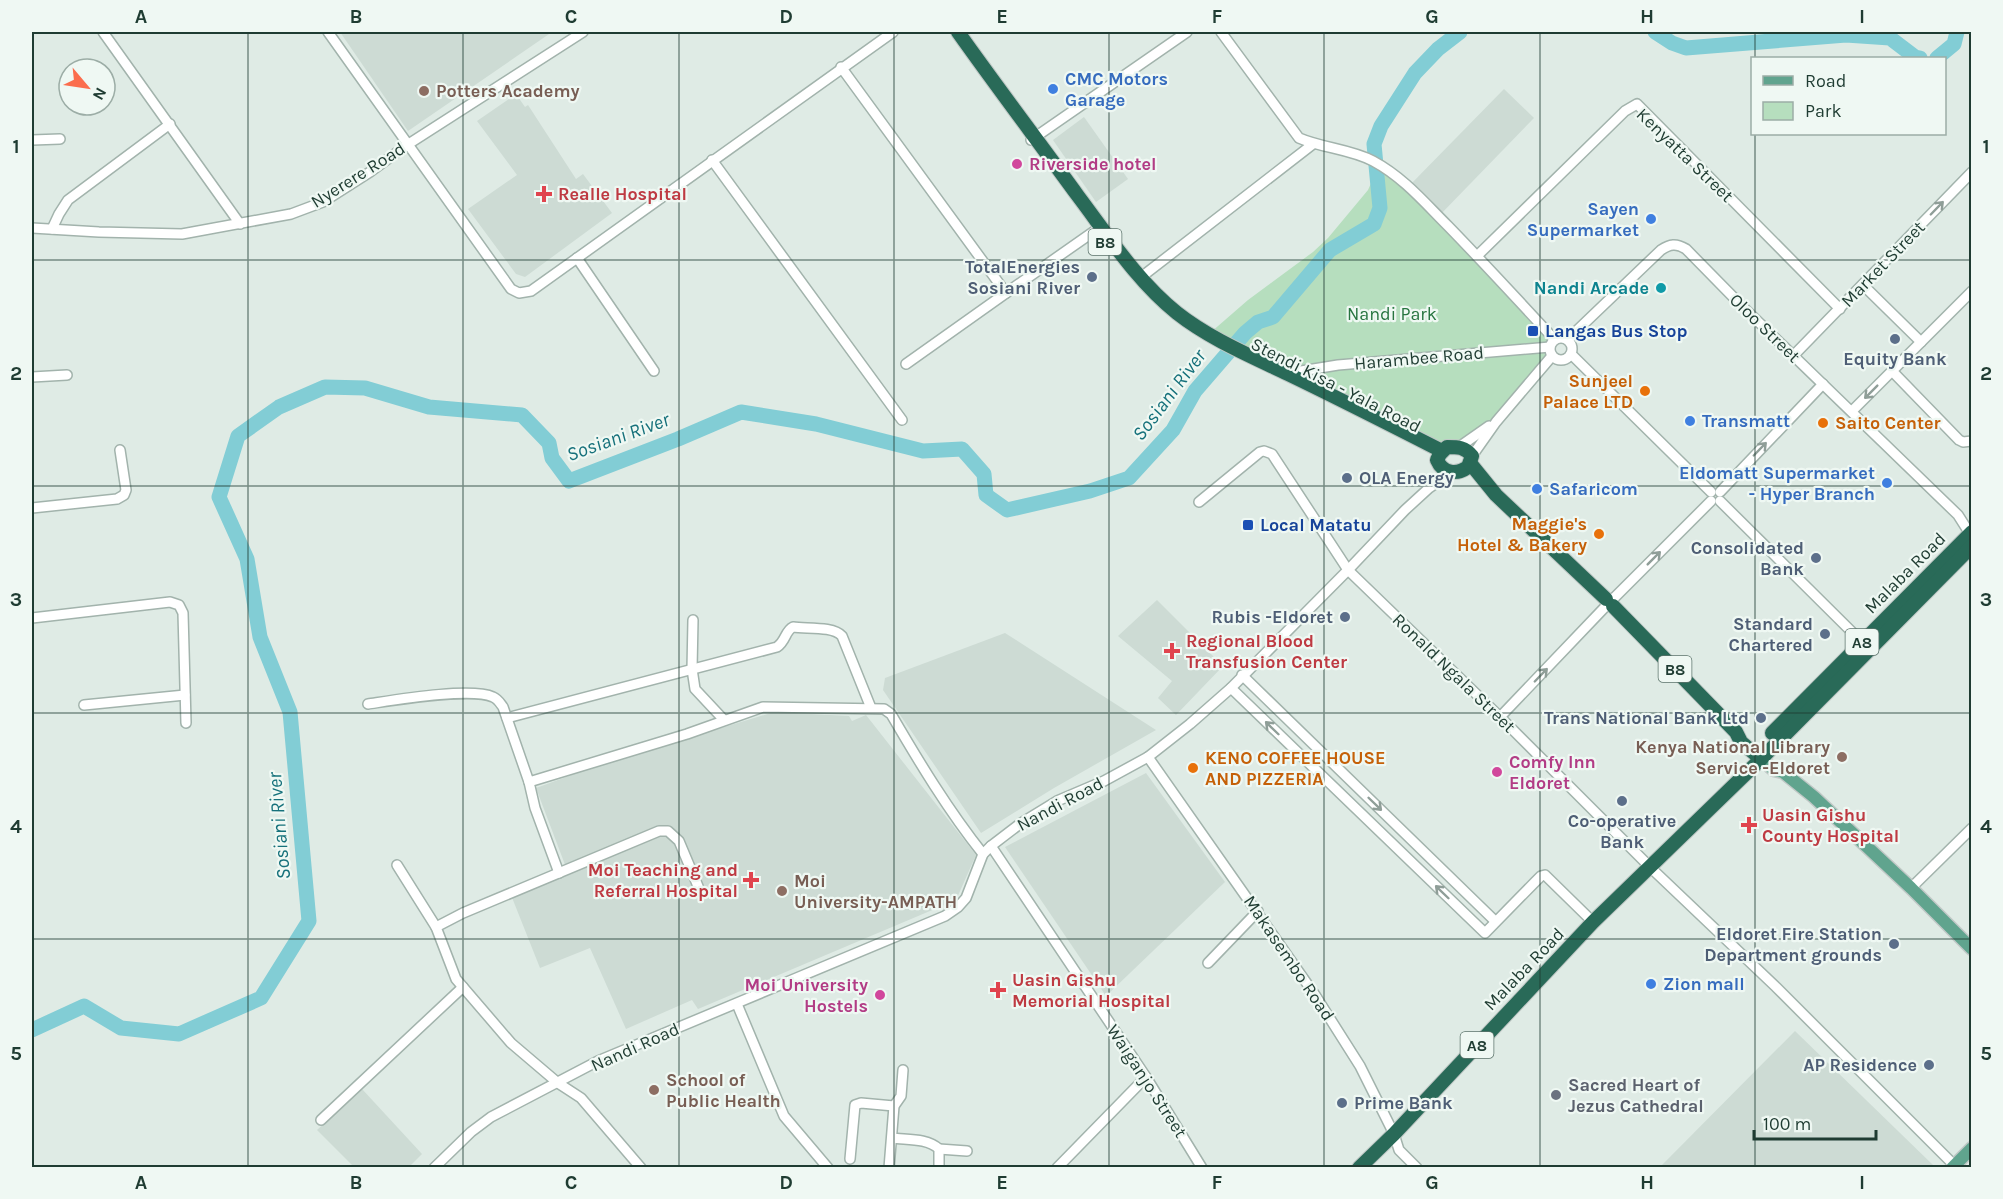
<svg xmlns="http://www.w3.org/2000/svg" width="2003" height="1199" font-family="Karla,sans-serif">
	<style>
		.built { fill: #cddbd4 }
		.green { fill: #b6debe }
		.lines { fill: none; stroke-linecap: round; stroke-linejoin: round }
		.river { stroke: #82cdd5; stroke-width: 15 }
		.minor-casing { stroke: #a2b3ac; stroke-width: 12 }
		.major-casing { stroke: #c0c8c6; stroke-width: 15 }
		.highway-casing { stroke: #c0c8c6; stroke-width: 16 }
		.minor { stroke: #fff; stroke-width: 9 }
		.major { stroke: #60a48e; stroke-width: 12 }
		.highway { stroke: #296a58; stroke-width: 14 }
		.oneway { stroke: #8f9e98 }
		.grid { fill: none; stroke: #1f3c32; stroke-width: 1.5; stroke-opacity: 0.55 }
		.shop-dot { fill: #3f7fe0; stroke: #eff8f3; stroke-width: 2 }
		.education-dot { fill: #8d6e63; stroke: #eff8f3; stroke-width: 2 }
		.hotel-dot { fill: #d1479c; stroke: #eff8f3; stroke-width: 2 }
		.health-dot { fill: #e0444e; stroke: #eff8f3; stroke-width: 2 }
		.service-dot { fill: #5c6f8a; stroke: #eff8f3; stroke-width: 2 }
		.culture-dot { fill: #0f9aa8; stroke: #eff8f3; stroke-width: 2 }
		.transit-dot { fill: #1a4fb4; stroke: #eff8f3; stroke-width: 2 }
		.food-dot { fill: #e8710a; stroke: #eff8f3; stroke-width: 2 }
		.worship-dot { fill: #6b7280; stroke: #eff8f3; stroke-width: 2 }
		.labels { text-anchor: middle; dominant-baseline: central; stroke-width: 4.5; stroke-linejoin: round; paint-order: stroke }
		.shield { fill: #eff8f3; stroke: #5d746c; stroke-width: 1.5 }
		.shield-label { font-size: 16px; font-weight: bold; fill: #1f3c32 }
		.shop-label { font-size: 18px; font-weight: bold; fill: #366cbe; stroke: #eff8f3; text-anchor: start }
		.education-label { font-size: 18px; font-weight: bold; fill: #785e54; stroke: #eff8f3; text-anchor: start }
		.street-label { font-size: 18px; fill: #1f3c32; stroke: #eff8f3 }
		.hotel-label { font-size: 18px; font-weight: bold; fill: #b23c85; stroke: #eff8f3; text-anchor: start }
		.health-label { font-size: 18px; font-weight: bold; fill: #be3a42; stroke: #eff8f3; text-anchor: start }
		.service-label { font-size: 18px; font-weight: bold; fill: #4e5e75; stroke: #eff8f3; text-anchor: end }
		.culture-label { font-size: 18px; font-weight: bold; fill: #0d838f; stroke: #eff8f3; text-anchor: end }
		.park-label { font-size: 18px; fill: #277540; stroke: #eff8f3 }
		.transit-label { font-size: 18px; font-weight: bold; fill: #164399; stroke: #eff8f3; text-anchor: start }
		.food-label { font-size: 18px; font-weight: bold; fill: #c56008; stroke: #eff8f3; text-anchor: end }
		.worship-label { font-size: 18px; font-weight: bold; fill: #5b616d; stroke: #eff8f3; text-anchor: start }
		.water-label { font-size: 20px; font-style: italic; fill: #16717b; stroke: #eff8f3 }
		.neatline { fill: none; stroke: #1f3c32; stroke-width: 2 }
		.grid-label { font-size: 20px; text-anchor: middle; font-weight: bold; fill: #1f3c32 }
	</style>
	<rect width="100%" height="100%" fill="#dfebe5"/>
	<g class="built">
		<polygon points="340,32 552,32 408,131"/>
		<polygon points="1504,89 1534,118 1438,217 1408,187"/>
		<polygon points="516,94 525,107 528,105 576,179 583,174 612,213 525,277 516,274 468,209 517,175 477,121"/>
		<polygon points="1084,117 1128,179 1096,202 1053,140"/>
		<polygon points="1157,600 1223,666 1176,715 1158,698 1172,681 1118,636"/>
		<polygon points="1005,633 1156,730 1054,788 981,833 883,690 885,678"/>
		<polygon points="774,712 849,716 852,721 866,715 976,855 956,900 698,1009 692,1000 626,1029 590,948 540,968 509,890 567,870 536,788 599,765"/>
		<polygon points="1146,773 1225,882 1106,996 1005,847"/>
		<polygon points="1795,1031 1933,1165 1931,1167 1660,1167"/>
		<polygon points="362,1089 422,1154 409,1167 354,1167 317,1130"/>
	</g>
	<path class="green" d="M1368 161 1392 174 1552 339 1548 349 1550 356C1528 382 1482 444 1447 446L1210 333 1248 300 1313 252 1328 238 1368 190 1373 179Z"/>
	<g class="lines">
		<g class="river">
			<polyline points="1655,32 1672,43 1686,48 1846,35 1890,38 1915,57 1920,58"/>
			<polyline points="1937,58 1954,44 1957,32"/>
			<polyline points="32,1030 84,1006 121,1028 179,1034 261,998 309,921 290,712 260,637 247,559 219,497 238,436 279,407 325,387 365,388 429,407 522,415 549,443 552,458 569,481 678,439 741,412 816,424 923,451 962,449 984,474 986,495 1007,510 1090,491 1129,478 1173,430 1195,391 1245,333 1258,322 1273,317 1330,250 1374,224 1380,208 1374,144 1381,126 1415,73 1438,49 1460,32"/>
		</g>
		<defs>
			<g id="minor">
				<polyline points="103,32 240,224"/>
				<polyline points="328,32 511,289 519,293 531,291 893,32"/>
				<path d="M1221 32 1299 138C1322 148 1350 149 1373 161 1403 177 1424 202 1448 226 1484 263 1519 301 1554 339"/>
				<polyline points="841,67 1006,293 1096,230"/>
				<polyline points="32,140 60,139"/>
				<polyline points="1031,140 1187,32"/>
				<polyline points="712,160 902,420"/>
				<polyline points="32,228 99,232 182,234 291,214 323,202 370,172 407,145 583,32"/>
				<polyline points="52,229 59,214 68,200 170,124"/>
				<polyline points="1477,256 1625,111 1637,104 1840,309"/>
				<polyline points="577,258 654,371"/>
				<polyline points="1140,278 1313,144"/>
				<polyline points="1863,285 1921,342"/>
				<circle cx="1561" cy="349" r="11"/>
				<path d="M1568 339 1661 250C1670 244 1676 243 1686 249L1742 306 1958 515 1972 537"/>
				<polyline points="1571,354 1711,492"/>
				<polyline points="1794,355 1972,172"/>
				<polyline points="906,364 1006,293"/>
				<polyline points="1892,371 1959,440 1963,442 1972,441"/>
				<polyline points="1291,376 1295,372 1338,365 1550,347"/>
				<polyline points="32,377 67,375"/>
				<polyline points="1852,411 1972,291"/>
				<polyline points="1459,447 1489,426"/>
				<polyline points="1472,456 1496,422 1552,356"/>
				<polyline points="1720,492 1823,384"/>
				<polyline points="1720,501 1862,642"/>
				<polyline points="1199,502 1260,452 1264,451 1272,454 1348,570 1500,717 1651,868 1776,987 1954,1165"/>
				<polyline points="32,508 117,499 124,495 126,490 120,450"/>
				<polyline points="1613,599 1711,501"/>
				<polyline points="32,618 170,602 179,605 183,613 186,723"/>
				<polyline points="693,620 692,669 695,689 724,720"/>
				<polyline points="1242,675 1495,921"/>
				<polyline points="1231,688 1485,933 1535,882 1541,876 1545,875 1593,922"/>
				<path d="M368 704C395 700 471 687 493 697 498 699 500 703 503 707L529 782"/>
				<polyline points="84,705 185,695"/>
				<polyline points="1500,717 1606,606"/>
				<path d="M507 718 777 647C786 641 785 631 793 627 807 629 833 626 842 636L871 708"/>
				<polyline points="1148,757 1315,995 1360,1066 1394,1134 1399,1150 1417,1168"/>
				<polyline points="991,846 1146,1077 1202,1168"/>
				<polyline points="397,865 436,927"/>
				<path d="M559 873 535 808 529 782 687 734 763 707 884 709 891 714C919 762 948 810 983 854"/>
				<polyline points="1911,888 1972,828"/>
				<polyline points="1208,963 1258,911"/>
				<polyline points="737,1004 784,1116 828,1168"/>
				<polyline points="321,1120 463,987"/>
				<path d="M892 1138C908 1140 927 1138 939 1149V1168"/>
				<polyline points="939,1149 967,1151"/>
				<polyline points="850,1159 855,1105 861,1103 894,1106"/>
				<polyline points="434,1168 471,1132 491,1117 598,1061 945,916 958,907 966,898 983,854 991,846 1021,823 1057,801 1104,781 1148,757 1190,724 1231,688 1348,570 1405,510 1429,488 1452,472"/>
				<polyline points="641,1168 581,1098 558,1083 511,1043 456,979 436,927 463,913 659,831 668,831 679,841 700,891"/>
				<polyline points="889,1168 894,1106 901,1096 903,1070"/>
				<polyline points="1057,1168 1146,1077"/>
			</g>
			<g id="major">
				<polyline points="1761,759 1774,770 1783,772 1814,797 1911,888 1972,949"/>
				<polyline points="1952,1168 1972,1148"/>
			</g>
			<g id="highway">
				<path d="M958 32C997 87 1038 141 1078 196 1109 237 1137 281 1177 313 1210 339 1251 356 1288 374 1340 399 1391 425 1442 451"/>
				<path d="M1447 447C1458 447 1465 447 1472 456L1468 467C1457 475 1443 474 1437 460L1440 454Z"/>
				<polyline points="1470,463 1496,495 1606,599"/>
				<polyline points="1613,606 1736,732 1741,742 1761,759"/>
				<polyline points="1772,733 1972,532"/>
				<polyline points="1359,1168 1394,1134 1593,922 1761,759 1972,546"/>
			</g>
		</defs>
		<use href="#minor" class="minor-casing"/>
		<use href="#major" class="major-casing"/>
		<use href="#highway" class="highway-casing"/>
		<use href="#minor" class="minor"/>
		<use href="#major" class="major"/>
		<use href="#highway" class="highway"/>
	</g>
	<defs><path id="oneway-shaft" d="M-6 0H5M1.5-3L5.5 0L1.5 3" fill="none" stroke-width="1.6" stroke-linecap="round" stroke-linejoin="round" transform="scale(1.5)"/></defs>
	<g class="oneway">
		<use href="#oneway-shaft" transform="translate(1937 208) rotate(-46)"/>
		<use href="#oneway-shaft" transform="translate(1871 392) rotate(135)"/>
		<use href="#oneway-shaft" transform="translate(1760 449) rotate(-46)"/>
		<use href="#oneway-shaft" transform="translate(1654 558) rotate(-45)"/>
		<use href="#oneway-shaft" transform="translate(1541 675) rotate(-46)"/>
		<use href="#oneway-shaft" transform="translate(1272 728) rotate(-136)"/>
		<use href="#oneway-shaft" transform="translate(1375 804) rotate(44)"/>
		<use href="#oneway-shaft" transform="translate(1442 892) rotate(-136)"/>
	</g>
	<path class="grid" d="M248 32V1168M463 32V1168M679 32V1168M894 32V1168M1109 32V1168M1324 32V1168M1540 32V1168M1755 32V58M1755 134V1168M32 260H1972M32 486H1972M32 713H1972M32 939H1972"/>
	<g class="shop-dot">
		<circle cx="1053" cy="89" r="6"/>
		<circle cx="1651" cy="219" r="6"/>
		<circle cx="1690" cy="421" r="6"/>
		<circle cx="1887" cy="483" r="6"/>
		<circle cx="1537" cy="489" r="6"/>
		<circle cx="1651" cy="984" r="6"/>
	</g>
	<g class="education-dot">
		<circle cx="424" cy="91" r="6"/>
		<circle cx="1842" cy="757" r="6"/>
		<circle cx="782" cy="891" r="6"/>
		<circle cx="654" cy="1090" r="6"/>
	</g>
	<g class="hotel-dot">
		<circle cx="1017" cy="164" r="6"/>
		<circle cx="1497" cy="772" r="6"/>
		<circle cx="880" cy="995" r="6"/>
	</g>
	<g class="health-dot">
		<path d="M541 185h6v6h6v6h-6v6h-6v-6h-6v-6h6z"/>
		<path d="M1169 642h6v6h6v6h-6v6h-6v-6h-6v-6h6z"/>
		<path d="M1746 816h6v6h6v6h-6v6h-6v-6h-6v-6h6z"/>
		<path d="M748 871h6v6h6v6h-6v6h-6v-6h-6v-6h6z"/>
		<path d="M995 981h6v6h6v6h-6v6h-6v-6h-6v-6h6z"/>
	</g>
	<g class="service-dot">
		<circle cx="1092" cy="277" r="6"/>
		<circle cx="1895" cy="339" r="6"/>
		<circle cx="1347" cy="478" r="6"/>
		<circle cx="1816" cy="558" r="6"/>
		<circle cx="1345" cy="617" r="6"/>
		<circle cx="1825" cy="634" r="6"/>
		<circle cx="1761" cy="718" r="6"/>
		<circle cx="1622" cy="801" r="6"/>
		<circle cx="1894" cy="944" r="6"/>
		<circle cx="1929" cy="1065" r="6"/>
		<circle cx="1342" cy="1103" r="6"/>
	</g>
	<circle class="culture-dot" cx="1661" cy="288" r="6"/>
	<g class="transit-dot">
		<rect x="1527" y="325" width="12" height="12" rx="3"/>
		<rect x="1242" y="519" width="12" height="12" rx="3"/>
	</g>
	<g class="food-dot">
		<circle cx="1645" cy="391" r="6"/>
		<circle cx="1823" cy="423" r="6"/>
		<circle cx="1599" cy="534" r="6"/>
		<circle cx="1193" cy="768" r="6"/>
	</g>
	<circle class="worship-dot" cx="1556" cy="1095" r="6"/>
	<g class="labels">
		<g class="shield">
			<rect x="1088.5" y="229" width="33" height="26" rx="4.5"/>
			<rect x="1845.5" y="629" width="33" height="26" rx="4.5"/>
			<rect x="1658.5" y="656" width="33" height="26" rx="4.5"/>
			<rect x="1460.5" y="1032" width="33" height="26" rx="4.5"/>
		</g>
		<g class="shield-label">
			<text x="1105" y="242">B8</text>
			<text x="1862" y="642">A8</text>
			<text x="1675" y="669">B8</text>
			<text x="1477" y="1045">A8</text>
		</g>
		<g class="shop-label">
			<text x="1065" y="79">CMC Motors<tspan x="1065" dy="21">Garage</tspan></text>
			<text x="1639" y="209" text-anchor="end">Sayen<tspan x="1639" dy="21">Supermarket</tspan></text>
			<text x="1702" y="421">Transmatt</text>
			<text x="1875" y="473" text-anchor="end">Eldomatt Supermarket<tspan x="1875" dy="21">- Hyper Branch</tspan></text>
			<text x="1549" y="489">Safaricom</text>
			<text x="1663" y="984">Zion mall</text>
		</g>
		<g class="education-label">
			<text x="436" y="91">Potters Academy</text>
			<text x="1830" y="747" text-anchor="end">Kenya National Library<tspan x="1830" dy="21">Service -Eldoret</tspan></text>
			<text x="794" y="881">Moi<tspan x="794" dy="21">University-AMPATH</tspan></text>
			<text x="666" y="1080">School of<tspan x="666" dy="21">Public Health</tspan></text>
		</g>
		<g class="street-label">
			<text transform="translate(1685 155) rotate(44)">Kenyatta Street</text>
			<text transform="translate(358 175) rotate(-32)">Nyerere Road</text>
			<text transform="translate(1883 264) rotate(-46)">Market Street</text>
			<text transform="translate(1765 328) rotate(44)">Oloo Street</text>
			<text transform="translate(1419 358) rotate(-5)">Harambee Road</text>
			<text transform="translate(1336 385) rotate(27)">Stendi Kisa - Yala Road</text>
			<text transform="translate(1905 573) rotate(-45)">Malaba Road</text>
			<text transform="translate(1454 673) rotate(44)">Ronald Ngala Street</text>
			<text transform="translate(1060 804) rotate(-28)">Nandi Road</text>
			<text transform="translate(1289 958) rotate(56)">Makasembo Road</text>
			<text transform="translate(1524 969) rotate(-46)">Malaba Road</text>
			<text transform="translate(635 1047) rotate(-24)">Nandi Road</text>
			<text transform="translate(1147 1081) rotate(57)">Waiganjo Street</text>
		</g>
		<g class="hotel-label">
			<text x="1029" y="164">Riverside hotel</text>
			<text x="1509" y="762">Comfy Inn<tspan x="1509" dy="21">Eldoret</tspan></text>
			<text x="868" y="985" text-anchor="end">Moi University<tspan x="868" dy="21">Hostels</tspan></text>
		</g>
		<g class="health-label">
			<text x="558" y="194">Realle Hospital</text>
			<text x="1186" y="641">Regional Blood<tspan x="1186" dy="21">Transfusion Center</tspan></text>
			<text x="1762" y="815">Uasin Gishu<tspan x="1762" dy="21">County Hospital</tspan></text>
			<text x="738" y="870" text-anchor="end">Moi Teaching and<tspan x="738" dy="21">Referral Hospital</tspan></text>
			<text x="1012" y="980">Uasin Gishu<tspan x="1012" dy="21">Memorial Hospital</tspan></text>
		</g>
		<g class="service-label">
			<text x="1080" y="267">TotalEnergies<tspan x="1080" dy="21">Sosiani River</tspan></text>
			<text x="1895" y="359" text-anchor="middle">Equity Bank</text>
			<text x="1359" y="478" text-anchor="start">OLA Energy</text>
			<text x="1804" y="548">Consolidated<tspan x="1804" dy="21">Bank</tspan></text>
			<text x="1333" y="617">Rubis -Eldoret</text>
			<text x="1813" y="624">Standard<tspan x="1813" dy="21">Chartered</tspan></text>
			<text x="1749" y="718">Trans National Bank Ltd</text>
			<text x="1622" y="821" text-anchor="middle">Co-operative<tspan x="1622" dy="21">Bank</tspan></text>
			<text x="1882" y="934">Eldoret Fire Station<tspan x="1882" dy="21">Department grounds</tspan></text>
			<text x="1917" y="1065">AP Residence</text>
			<text x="1354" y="1103" text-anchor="start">Prime Bank</text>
		</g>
		<g class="culture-label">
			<text x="1649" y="288">Nandi Arcade</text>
		</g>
		<g class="park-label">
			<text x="1392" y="314">Nandi Park</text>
		</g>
		<g class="transit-label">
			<text x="1545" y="331">Langas Bus Stop</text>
			<text x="1260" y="525">Local Matatu</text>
		</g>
		<g class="food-label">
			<text x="1633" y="381">Sunjeel<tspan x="1633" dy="21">Palace LTD</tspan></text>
			<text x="1835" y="423" text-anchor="start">Saito Center</text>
			<text x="1587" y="524">Maggie's<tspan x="1587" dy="21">Hotel &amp; Bakery</tspan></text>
			<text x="1205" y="758" text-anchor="start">KENO COFFEE HOUSE<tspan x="1205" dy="21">AND PIZZERIA</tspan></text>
		</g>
		<g class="worship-label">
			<text x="1568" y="1085">Sacred Heart of<tspan x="1568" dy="21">Jezus Cathedral</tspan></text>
		</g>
		<g class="water-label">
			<text transform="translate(1169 395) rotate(-53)">Sosiani River</text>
			<text transform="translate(618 437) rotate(-20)">Sosiani River</text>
			<text transform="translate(279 826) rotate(-95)">Sosiani River</text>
		</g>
	</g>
	<rect width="2003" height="1199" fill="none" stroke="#eff8f3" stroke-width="66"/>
	<rect x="1751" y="57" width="195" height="78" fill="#eff8f3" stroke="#9cada6" stroke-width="1.5"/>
	<rect x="1763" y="76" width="30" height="9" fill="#60a48e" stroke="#9cada6" stroke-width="1.5"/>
	<text x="1805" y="87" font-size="18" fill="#1f3c32">Road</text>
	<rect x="1763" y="102" width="30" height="18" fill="#b6debe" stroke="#9cada6" stroke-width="1.5"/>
	<text x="1805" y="117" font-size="18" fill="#1f3c32">Park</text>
	<g transform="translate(87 87) rotate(119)"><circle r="28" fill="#eff8f3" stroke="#9cada6" stroke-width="1.5"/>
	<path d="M0-4.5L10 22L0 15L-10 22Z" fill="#fb6d4d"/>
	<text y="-9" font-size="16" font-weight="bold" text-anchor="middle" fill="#1f3c32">N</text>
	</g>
	<path d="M1754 1130v9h122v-9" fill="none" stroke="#1f3c32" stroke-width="3"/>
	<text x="1763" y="1130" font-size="18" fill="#1f3c32" stroke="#eff8f3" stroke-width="4.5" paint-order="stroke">100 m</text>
	<rect x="33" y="33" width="1937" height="1133" class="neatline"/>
	<g class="grid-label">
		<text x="141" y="23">A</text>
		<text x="356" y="23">B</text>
		<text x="571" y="23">C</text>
		<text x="786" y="23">D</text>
		<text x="1002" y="23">E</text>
		<text x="1217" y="23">F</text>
		<text x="1432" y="23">G</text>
		<text x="1647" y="23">H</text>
		<text x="1862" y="23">I</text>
		<text x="16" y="153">1</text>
		<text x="1986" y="153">1</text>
		<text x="16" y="380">2</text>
		<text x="1986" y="380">2</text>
		<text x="16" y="606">3</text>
		<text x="1986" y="606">3</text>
		<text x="16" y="833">4</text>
		<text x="1986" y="833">4</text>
		<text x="16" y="1060">5</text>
		<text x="1986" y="1060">5</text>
		<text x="141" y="1189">A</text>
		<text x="356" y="1189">B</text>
		<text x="571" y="1189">C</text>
		<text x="786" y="1189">D</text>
		<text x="1002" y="1189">E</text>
		<text x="1217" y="1189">F</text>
		<text x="1432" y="1189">G</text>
		<text x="1647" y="1189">H</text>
		<text x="1862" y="1189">I</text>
	</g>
</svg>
